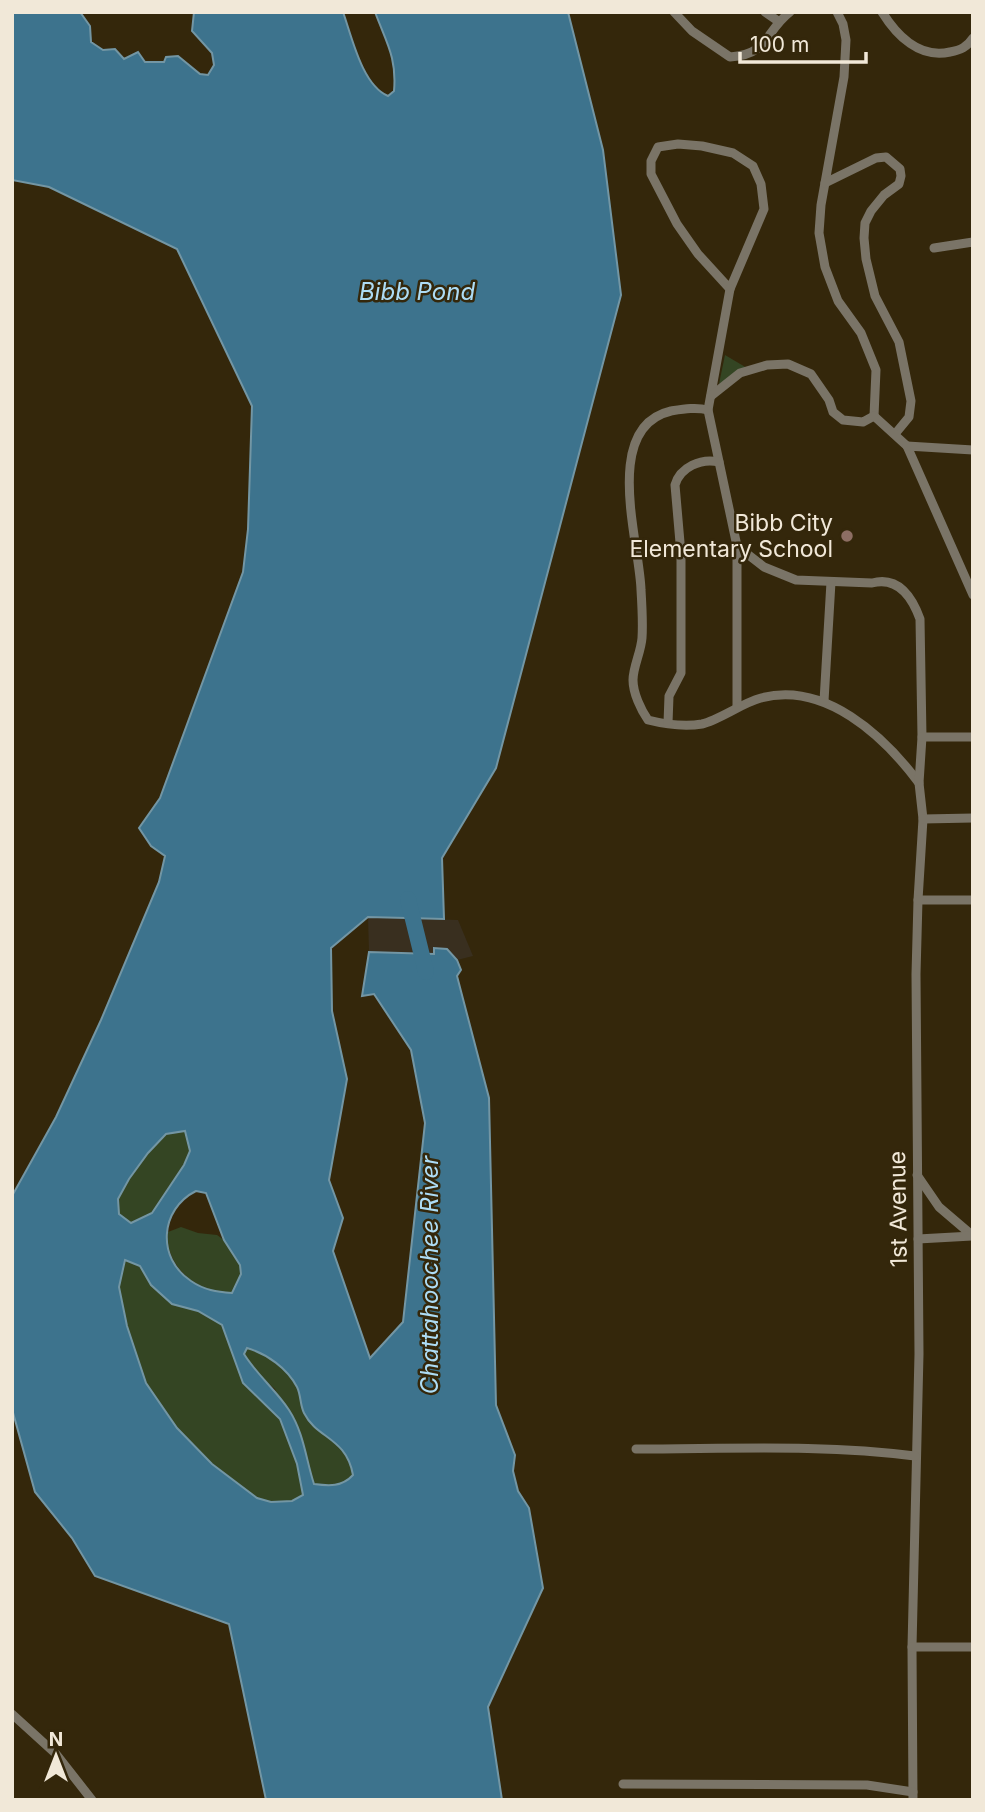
<svg xmlns="http://www.w3.org/2000/svg" width="985" height="1812" font-family="Inter,sans-serif">
	<style>
		.industrial { fill: #392f1f }
		.green { fill: #344523 }
		.water { fill: #3d738d; stroke: #7396a4; stroke-width: 2; fill-rule: evenodd }
		.lines { fill: none; stroke-linecap: round; stroke-linejoin: round }
		.river { stroke: #3d738d; stroke-width: 16 }
		.minor { stroke: #7a7467; stroke-width: 9 }
		.education-dot { fill: #8d6e63; stroke: #34270b; stroke-width: 2.5 }
		.labels { text-anchor: middle; dominant-baseline: central; stroke-width: 5; stroke-linejoin: round; paint-order: stroke }
		.poi-label { font-size: 23px; fill: #f1e8d8; stroke: #34270b; text-anchor: end }
		.street-label { font-size: 23px; fill: #f1e8d8; stroke: #34270b }
		.water-label { font-size: 24px; font-style: italic; fill: #addcf5; stroke: #34270b }
	</style>
	<rect width="100%" height="100%" fill="#34270b"/>
	<polygon class="industrial" points="368,917 458,920 473,956 457,960 447,949 434,954 369,952"/>
	<g class="green">
		<polygon points="725,355 747,368 719,384"/>
		<polygon points="185,1130 190,1151 184,1165 152,1213 131,1224 119,1214 118,1199 129,1179 148,1153 166,1134"/>
		<path d="M181 1227 198 1233 217 1235 224 1240 240 1265 241 1274 232 1293C207 1292 185 1282 173 1259 169 1250 165 1241 168 1232Z"/>
		<polygon points="125,1259 140,1265 151,1285 172,1304 198,1311 222,1325 243,1382 280,1419 297,1464 303,1495 292,1501 271,1502 257,1498 212,1464 177,1428 146,1383 127,1326 119,1287"/>
		<path d="M247 1348C267 1354 287 1367 297 1387 301 1395 300 1405 304 1413 317 1438 346 1437 353 1475 342 1487 330 1486 314 1485L306 1461 275 1389 253 1370 244 1354Z"/>
	</g>
	<path class="water" d="M12 12H80L90 26 91 42 103 50 115 49 124 59 138 52 145 62H164L166 57 178 56 200 74 208 75 214 65 212 53 192 31 194 12H343C352 37 362 85 388 96L394 91C397 57 386 42 375 12H568L603 150 621 295 496 768 442 858 444 919 368 917 331 948 332 1011 347 1079 329 1180 343 1218 333 1251 370 1358 403 1322 425 1123 411 1050 374 994 362 996 369 952 434 954V948L447 949 457 960 461 970 457 976 489 1098 496 1405 515 1455 513 1471 518 1491 529 1508 543 1588 488 1707 502 1800H266L229 1624 95 1576 72 1538 35 1492 12 1409V1196L56 1117 101 1020 159 882 165 856 151 846 139 828 160 798 243 572 248 529 252 406 177 249 49 187 12 180ZM185 1131 190 1151 184 1165 152 1213 131 1223 119 1214 118 1199 129 1179 148 1153 166 1134ZM196 1191 206 1193 224 1240 240 1265 241 1274 232 1293C217 1292 204 1290 191 1281 156 1258 160 1209 196 1191ZM125 1260 140 1266 151 1285 172 1304 198 1311 222 1325 243 1383 280 1419 297 1464 303 1495 292 1501 271 1502 257 1498 212 1464 177 1428 146 1383 127 1326 119 1287ZM247 1348C267 1354 287 1368 297 1387 301 1395 300 1405 304 1413 317 1439 346 1437 353 1475 342 1487 329 1486 314 1484 306 1460 304 1433 289 1410 276 1390 257 1375 244 1354Z"/>
	<g class="lines">
		<polyline class="river" points="408,899 426,972"/>
		<g class="minor">
			<path d="M674 12 692 31 730 57C770 54 764 32 790 12"/>
			<polyline points="765,12 778,21"/>
			<polyline points="837,12 843,24 846,40 844,77 821,205 819,233 825,267 838,301 861,333 876,370 874,416"/>
			<path d="M882 12C897 36 920 59 950 52 961 50 967 47 973 38"/>
			<polygon points="678,144 702,146 733,153 753,166 761,184 764,209 730,289 698,254 677,224 651,174 651,161 658,147"/>
			<polyline points="825,183 876,158 886,157 900,169 901,176 899,184 884,195 871,211 865,223 864,238 866,259 875,296 899,342 911,401 909,417 895,434"/>
			<polyline points="934,248 973,242"/>
			<polyline points="730,289 708,410 737,546 737,707"/>
			<polyline points="711,396 740,373 767,365 788,364 811,374 829,400 833,412 843,420 863,422 874,416"/>
			<path d="M708 410C696 407 684 409 671 411 601 427 640 544 641 590 642 606 643 623 642 638 641 652 633 667 633 680 633 693 641 710 648 720 664 724 685 727 702 724 719 720 742 703 761 698 825 681 884 736 919 783"/>
			<polyline points="874,416 907,446 973,595"/>
			<polyline points="907,446 973,450"/>
			<path d="M737 546 764 567 796 580 872 583C898 576 912 597 920 619L922 737 919 783 923 819 918 900 916 974 919 1354 912 1647 913 1800"/>
			<polyline points="824,701 831,582"/>
			<path d="M668 723 669 696 681 673V554L675 485C680 467 701 458 719 462"/>
			<polyline points="922,737 973,737"/>
			<polyline points="923,819 973,818"/>
			<polyline points="918,900 973,900"/>
			<polyline points="917,1175 939,1207 973,1236"/>
			<polyline points="918,1239 972,1236"/>
			<path d="M636 1449C729 1449 823 1444 915 1456"/>
			<polyline points="912,1647 973,1647"/>
			<polyline points="12,1714 56,1754 92,1800"/>
			<polyline points="623,1784 867,1785 913,1792"/>
		</g>
	</g>
	<circle class="education-dot" cx="847" cy="536" r="7"/>
	<g class="labels">
		<g class="poi-label">
			<text x="833" y="523">Bibb City<tspan x="833" dy="26">Elementary School</tspan></text>
		</g>
		<g class="street-label">
			<text transform="translate(898 1209) rotate(-91)">1st Avenue</text>
		</g>
		<g class="water-label">
			<text x="417" y="291">Bibb Pond</text>
			<text transform="translate(429 1275) rotate(-90)">Chattahoochee River</text>
		</g>
	</g>
	<rect width="985" height="1812" fill="none" stroke="#f1e8d8" stroke-width="28"/>
	<g transform="translate(56 1756)" stroke="#34270b" stroke-width="5" paint-order="stroke">
	<path d="M0-5L12 26L0 18L-12 26Z" fill="#f1e8d8"/>
	<text y="-10" font-size="19" font-weight="bold" text-anchor="middle" fill="#f1e8d8">N</text>
	</g>
	<path d="M740 52v10h126v-10" fill="none" stroke="#f1e8d8" stroke-width="3.5"/>
	<text x="750" y="52" font-size="21" fill="#f1e8d8" stroke="#34270b" stroke-width="5" paint-order="stroke">100 m</text>
</svg>
